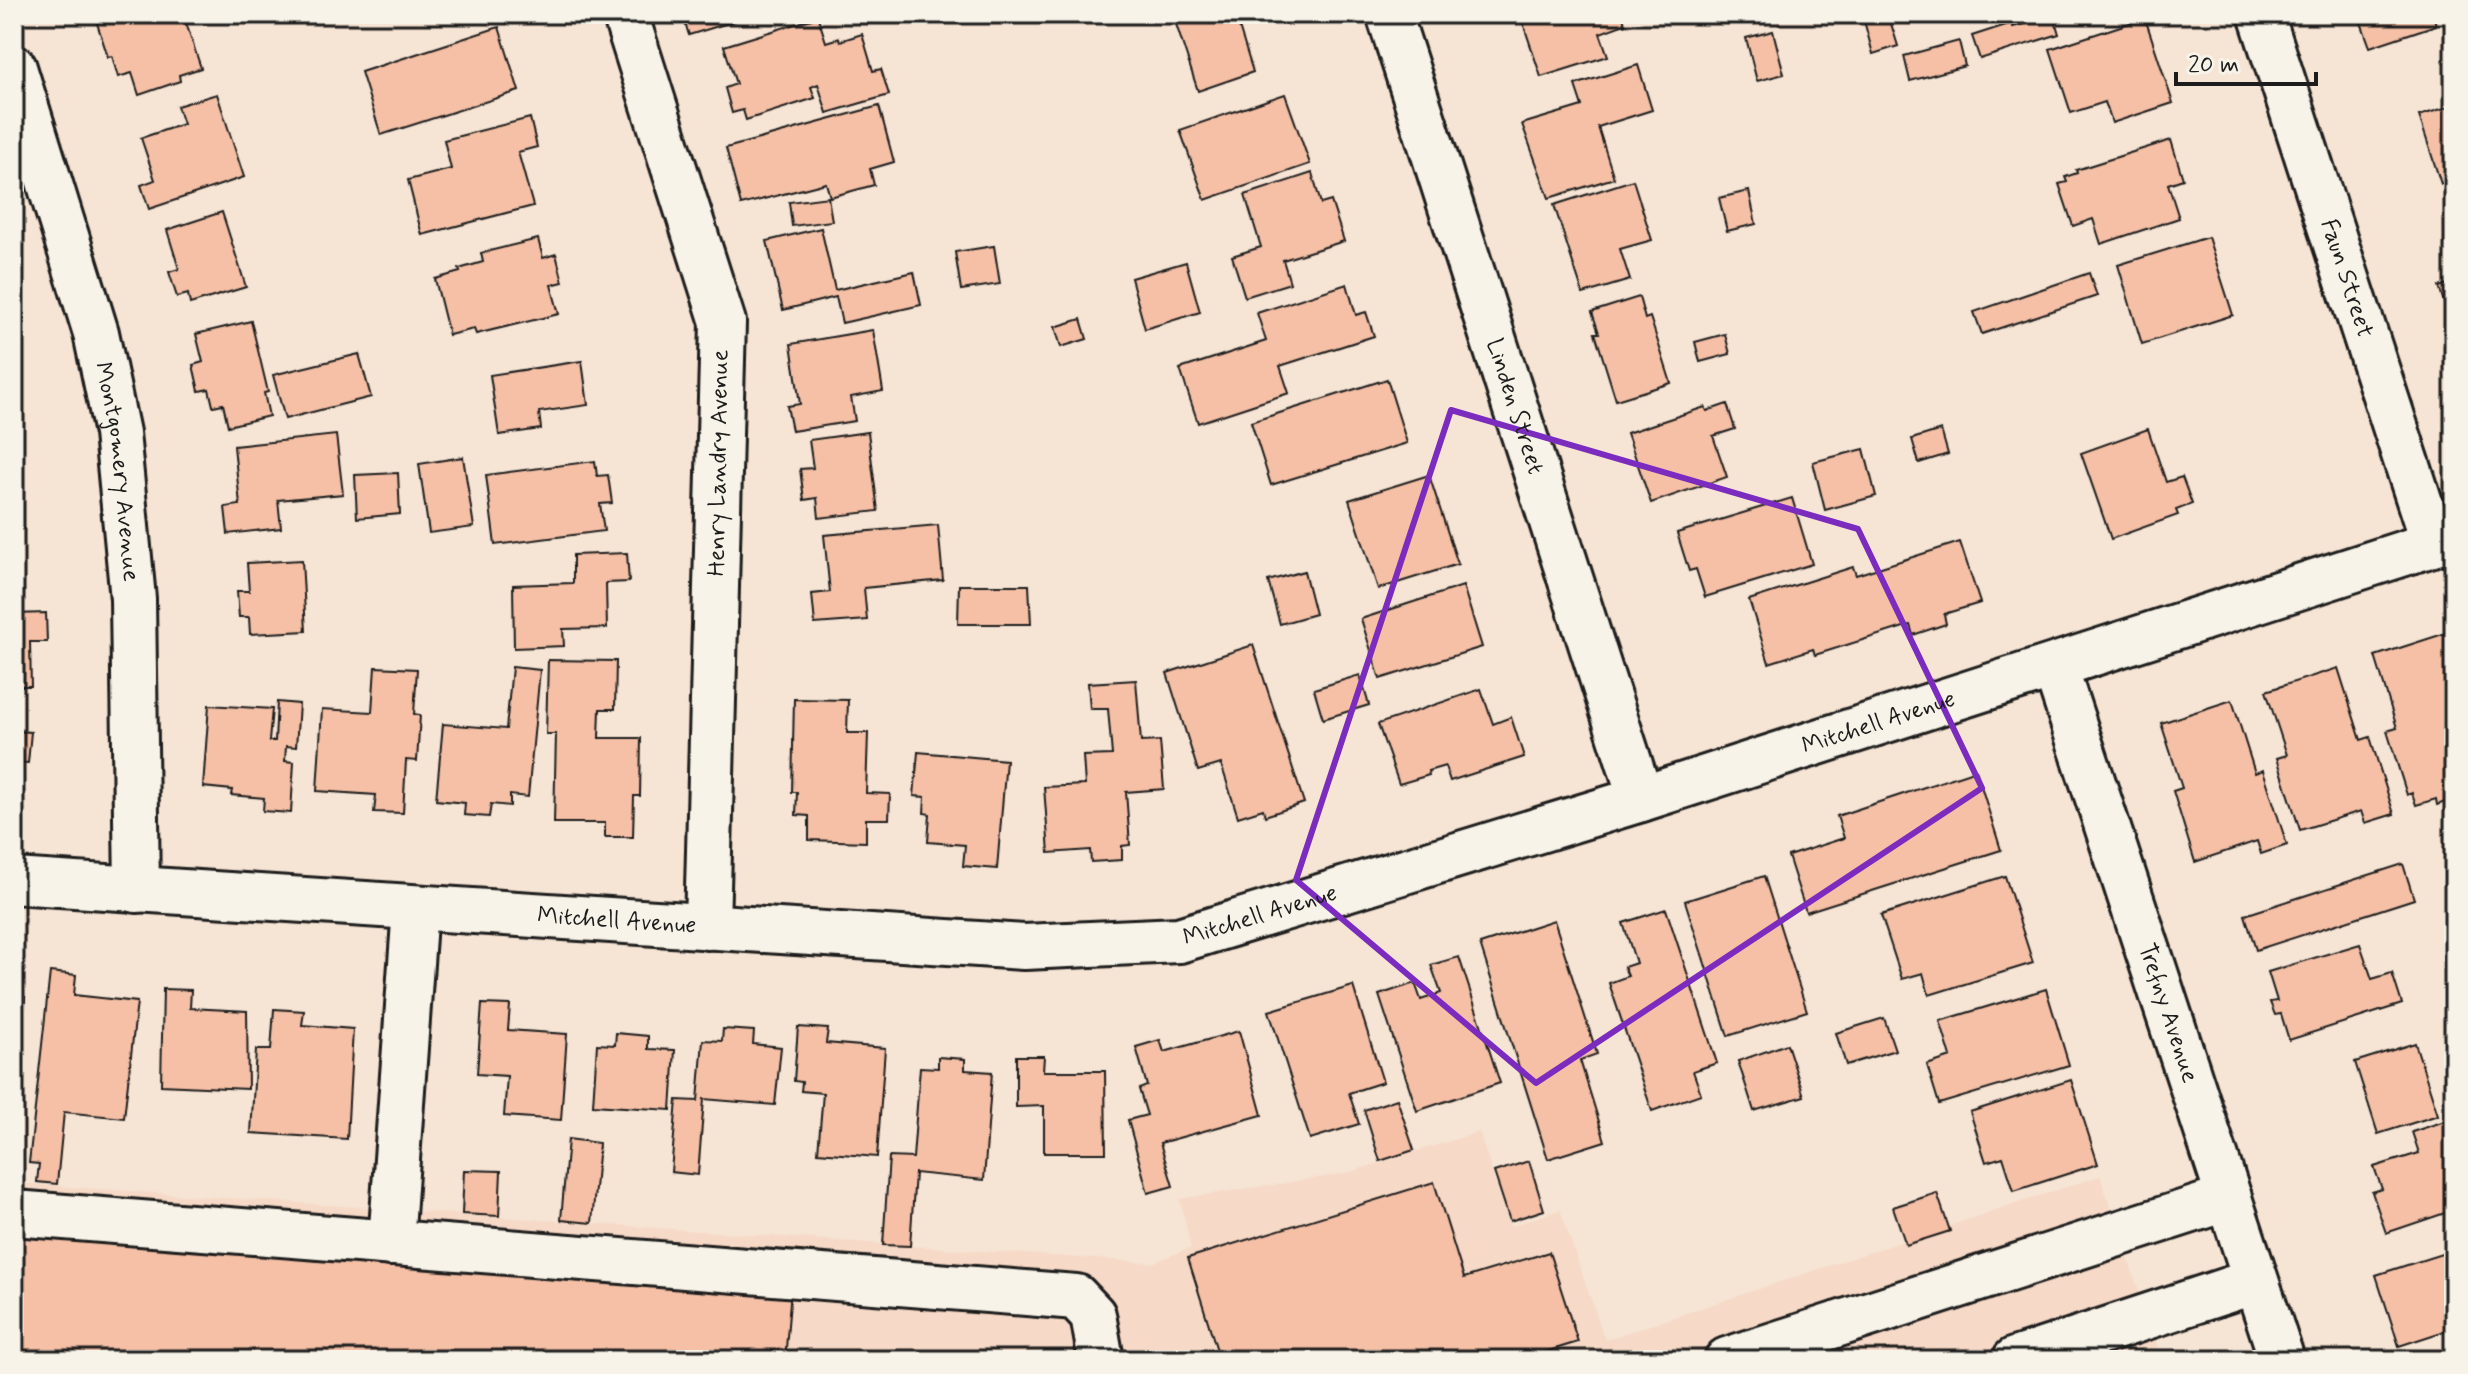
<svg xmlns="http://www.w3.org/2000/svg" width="2468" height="1374" font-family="Mynerve,sans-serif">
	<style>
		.built { fill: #f6d9c6 }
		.building { fill: #f5c0a6; stroke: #1c1c1c; stroke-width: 2 }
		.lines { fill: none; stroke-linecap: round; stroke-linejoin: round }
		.minor-casing { stroke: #1c1c1c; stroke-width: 50 }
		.minor { stroke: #f7f3e8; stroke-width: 44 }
		.marked { fill: none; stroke: #7b2cbf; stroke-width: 6; stroke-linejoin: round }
		.labels { text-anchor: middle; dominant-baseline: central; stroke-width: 6; stroke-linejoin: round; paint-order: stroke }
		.street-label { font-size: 24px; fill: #1c1c1c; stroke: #f7f3e8 }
	</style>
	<rect width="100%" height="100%" fill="#f6e4d4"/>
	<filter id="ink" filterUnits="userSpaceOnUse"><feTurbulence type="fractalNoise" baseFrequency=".0125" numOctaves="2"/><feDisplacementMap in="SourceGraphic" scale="16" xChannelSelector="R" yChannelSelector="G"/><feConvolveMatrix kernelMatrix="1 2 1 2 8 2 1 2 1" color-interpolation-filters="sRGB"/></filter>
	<g filter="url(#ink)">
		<polygon class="built" points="1479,1132 1510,1226 1560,1210 1605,1340 2100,1176 2162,1360 14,1360 14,1183 1152,1263 1191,1248 1180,1199 1344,1174"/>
		<g class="building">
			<polygon points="94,14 183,14 201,68 179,75 180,81 139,95 132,73 118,77 112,56 108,57"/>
			<polygon points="682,14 758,14 689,35"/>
			<polygon points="1186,14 1246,14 1249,24 1239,27 1253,72 1198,91 1174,18"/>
			<polygon points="1520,14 1622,14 1625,24 1600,33 1608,56 1541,77"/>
			<polygon points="1874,14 1888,14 1898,46 1873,54 1863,17"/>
			<polygon points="2022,14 2053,14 2059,34 1980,59 1972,36 2012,23 2013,27 2025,24"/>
			<polygon points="2358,14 2433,14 2436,25 2370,47"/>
			<polygon points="818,17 826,42 839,38 840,41 862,34 873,71 881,69 889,95 827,113 818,84 811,87 815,98 746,120 743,110 732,113 725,88 736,84 724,46"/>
			<polygon points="2145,18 2173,103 2112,123 2105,102 2071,113 2050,49"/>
			<polygon points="499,27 519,91 381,135 361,72"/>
			<polygon points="1773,31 1784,74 1757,81 1746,38"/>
			<polygon points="1959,41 1965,66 1910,81 1904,56"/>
			<polygon points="1638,65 1652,110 1598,127 1614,178 1549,198 1522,124 1582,106 1575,85"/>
			<polygon points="217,94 244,177 149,209 141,185 155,180 141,138 183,124 177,106"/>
			<polygon points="1285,94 1310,164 1205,200 1180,130"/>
			<polygon points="2454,105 2454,179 2441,184 2419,116"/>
			<polygon points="879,106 894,162 870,169 874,185 830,197 826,183 741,205 726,148"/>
			<polygon points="530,118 537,147 518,152 533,206 422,235 408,180 451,169 444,140"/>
			<polygon points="2171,140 2183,179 2168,184 2179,218 2101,244 2093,219 2073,226 2059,184 2067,182 2065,177 2077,173 2076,170"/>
			<polygon points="1312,173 1321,204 1331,201 1344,241 1283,260 1290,283 1245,297 1232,256 1261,247 1245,195"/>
			<polygon points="1633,180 1652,240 1620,249 1630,280 1583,294 1554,205"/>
			<polygon points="1749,191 1756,224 1727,231 1719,198"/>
			<polygon points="828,197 832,221 792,226 789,202"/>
			<polygon points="222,212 246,287 190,304 188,294 177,297 169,272 179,269 167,230"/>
			<polygon points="821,228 835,290 914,272 921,305 842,323 836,297 783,310 767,241"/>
			<polygon points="2208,237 2233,315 2142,344 2118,265"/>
			<polygon points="538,239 543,258 556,254 563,282 551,285 559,314 476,334 474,329 449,335 435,279 460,272 459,269 483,262 481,253"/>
			<polygon points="994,246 1000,284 961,290 955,252"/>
			<polygon points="1186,262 1200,312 1145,329 1131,278"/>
			<polygon points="2089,273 2097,296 1982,334 1974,312"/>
			<polygon points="2454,282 2454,333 2439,287"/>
			<polygon points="1347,284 1356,315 1366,312 1374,336 1280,366 1289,393 1198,423 1180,369 1266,341 1257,313"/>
			<polygon points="1639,297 1645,319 1650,317 1671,383 1616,400 1595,333 1599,333 1592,312"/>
			<polygon points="1081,319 1087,339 1061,347 1055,327"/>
			<polygon points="251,321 268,392 264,393 269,416 228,426 223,404 213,406 209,389 199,391 193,365 203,362 196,334"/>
			<polygon points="873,330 883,391 851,397 855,421 792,431 787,406 800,404 791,344"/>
			<polygon points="1725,334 1730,354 1700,362 1695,342"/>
			<polygon points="359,354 371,397 285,419 273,375"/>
			<polygon points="582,361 588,405 539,412 541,429 499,435 490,375"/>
			<polygon points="1387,379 1407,443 1271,485 1251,422"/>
			<polygon points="1727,404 1735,429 1713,436 1727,477 1651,503 1627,433 1705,407 1707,411"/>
			<polygon points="2148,429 2166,482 2182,477 2192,504 2176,510 2178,515 2111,539 2081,453"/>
			<polygon points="1941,430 1948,454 1919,463 1912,439"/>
			<polygon points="868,432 878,511 819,518 817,498 804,500 800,469 813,468 809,440"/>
			<polygon points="336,435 343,494 278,500 281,528 228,534 225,507 240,505 234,446"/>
			<polygon points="1864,449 1876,496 1825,510 1813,462"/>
			<polygon points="463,457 474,527 429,533 419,464"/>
			<polygon points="595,461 597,476 608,475 612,503 600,504 604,531 495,545 486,475"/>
			<polygon points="398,473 400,514 357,518 355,475"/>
			<polygon points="1429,475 1458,564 1378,589 1349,500"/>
			<polygon points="1792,498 1812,564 1705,597 1696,569 1689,571 1677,533"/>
			<polygon points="938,525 943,580 864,588 867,620 815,624 812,594 830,592 824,535"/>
			<polygon points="1960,542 1980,603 1944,614 1946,624 1913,635 1910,625 1815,655 1813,649 1769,663 1749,600 1853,567 1856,575"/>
			<polygon points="627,553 629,582 606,583 607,628 563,629 564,646 514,648 513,585 573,583 573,555"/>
			<polygon points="302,560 306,631 250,634 249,617 239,617 237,591 249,591 247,563"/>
			<polygon points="1304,571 1315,614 1280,624 1268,581"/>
			<polygon points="959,585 1029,585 1031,624 958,624"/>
			<polygon points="1463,586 1482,647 1380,679 1361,619"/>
			<polygon points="46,613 47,642 30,642 31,686 14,686 14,614"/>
			<polygon points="2446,633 2454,660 2454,799 2437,805 2436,799 2416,805 2412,793 2407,795 2387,731 2397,728 2375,656"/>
			<polygon points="1253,645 1304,803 1265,816 1263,809 1238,817 1221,764 1198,771 1167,673"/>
			<polygon points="548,660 616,661 615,709 600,709 599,738 641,738 640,796 634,796 633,837 605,837 605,823 554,823 556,734 546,734"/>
			<polygon points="375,667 417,669 414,714 420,715 417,761 406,760 403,813 374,812 376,795 317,791 322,709 372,712"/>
			<polygon points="512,667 540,670 528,797 510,795 510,806 491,804 489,817 464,815 465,803 436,800 443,724 506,729"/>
			<polygon points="2338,668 2361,740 2370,737 2394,814 2365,823 2361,811 2300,830 2277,758 2287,755 2266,691"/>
			<polygon points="1360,675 1369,705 1323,719 1314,689"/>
			<polygon points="1136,680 1141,742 1160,741 1164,789 1126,792 1130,845 1122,846 1122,860 1091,862 1090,850 1049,853 1044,787 1085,785 1083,756 1112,755 1108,709 1090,709 1088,683"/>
			<polygon points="1481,689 1493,724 1511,717 1524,757 1450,781 1445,766 1428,771 1429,775 1399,784 1378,724"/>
			<polygon points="794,699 848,700 847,733 868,733 866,793 890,794 889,819 866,819 866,842 809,840 809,816 796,815 797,792 792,792"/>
			<polygon points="2232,700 2255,773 2263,770 2287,845 2261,854 2257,841 2195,862 2173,791 2182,788 2161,723"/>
			<polygon points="277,702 299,704 296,747 286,746 285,761 294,762 291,813 263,811 264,798 231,795 232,790 203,787 209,705 272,709 269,741 275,741"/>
			<polygon points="14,718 18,719 17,731 31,732 28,763 14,762 14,766"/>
			<polygon points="918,752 1006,760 997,869 963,866 965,845 928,842 930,814 924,813 925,797 914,796"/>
			<polygon points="1976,770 2001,850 1806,912 1788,856 1844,838 1837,816"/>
			<polygon points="2403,864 2414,899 2256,950 2245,915"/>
			<polygon points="1764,876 1807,1011 1728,1036 1685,901"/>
			<polygon points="2005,876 2033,963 1929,995 1923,973 1902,979 1881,915"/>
			<polygon points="1666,909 1717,1063 1693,1071 1701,1094 1652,1111 1609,983 1628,976 1624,967 1636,963 1623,923"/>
			<polygon points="1554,920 1597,1054 1580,1060 1605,1141 1548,1159 1480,944"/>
			<polygon points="2360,944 2372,979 2392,973 2402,1004 2289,1040 2281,1014 2275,1015 2270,1002 2277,1001 2268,972"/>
			<polygon points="1459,957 1500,1083 1417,1111 1379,995 1415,983 1421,1000 1441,993 1431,965"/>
			<polygon points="50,972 76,975 74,995 137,1002 124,1118 64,1112 57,1184 37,1182 39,1164 29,1163"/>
			<polygon points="1353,986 1383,1082 1349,1093 1359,1124 1310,1139 1269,1011"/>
			<polygon points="163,989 191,990 190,1008 247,1011 248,1089 161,1085"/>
			<polygon points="2046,989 2069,1065 1939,1104 1927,1065 1951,1057 1940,1021"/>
			<polygon points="14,996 25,997 19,1075 14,1075"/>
			<polygon points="482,1004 510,1005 508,1030 567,1034 561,1120 504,1116 507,1076 477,1074"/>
			<polygon points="274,1009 304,1011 302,1025 353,1029 347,1139 251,1133 256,1050 271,1050"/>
			<polygon points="1884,1018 1895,1050 1846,1065 1836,1033"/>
			<polygon points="798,1027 828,1029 826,1043 885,1048 877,1157 818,1152 823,1093 801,1091 802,1082 794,1081"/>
			<polygon points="723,1029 754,1031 753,1044 781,1047 775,1105 704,1099 698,1175 671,1172 677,1100 698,1101 703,1040 722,1041"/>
			<polygon points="1239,1031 1262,1115 1160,1143 1173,1186 1148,1193 1128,1120 1147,1115 1139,1089 1147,1086 1136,1047 1160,1040 1164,1052"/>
			<polygon points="616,1033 648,1036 648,1049 675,1050 671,1110 593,1105 597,1044 615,1045"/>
			<polygon points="2415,1043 2438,1115 2378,1134 2355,1062"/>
			<polygon points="1787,1044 1804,1096 1754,1111 1738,1061"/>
			<polygon points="1016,1056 1044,1056 1043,1071 1105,1071 1106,1153 1044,1153 1044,1106 1016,1107"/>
			<polygon points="938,1057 965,1059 965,1070 992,1072 984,1180 915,1173 910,1246 883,1245 889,1157 913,1158 920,1067 938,1068"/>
			<polygon points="2071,1080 2098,1164 2014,1191 2003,1157 1986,1162 1970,1112"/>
			<polygon points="1397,1099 1414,1150 1380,1161 1364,1110"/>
			<polygon points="2454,1118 2454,1210 2386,1233 2372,1192 2382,1189 2374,1167 2419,1153 2412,1132"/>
			<polygon points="568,1139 599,1143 592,1223 561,1220"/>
			<polygon points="1529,1161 1544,1210 1510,1221 1494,1172"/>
			<polygon points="464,1170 501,1171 499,1216 462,1214"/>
			<polygon points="1434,1182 1464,1278 1549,1252 1578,1342 1519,1360 1220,1360 1188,1258"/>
			<polygon points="1937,1193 1950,1231 1906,1245 1893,1207"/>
			<polygon points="14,1235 791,1290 785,1360 14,1360"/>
			<polygon points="2454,1250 2454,1328 2399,1346 2376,1275"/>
		</g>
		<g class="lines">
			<defs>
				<g id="minor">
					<polyline points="625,14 723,322 707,927"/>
					<path id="s1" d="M1389 14 1641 799"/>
					<path id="s2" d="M2261 14 2433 543"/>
					<path id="s3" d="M14 68 96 333 117 433 133 599 137 890"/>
					<path id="s4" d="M2055 667 2282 1360"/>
					<path id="s5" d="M14 881 1024 947 1179 940 1641 799 2454 537"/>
					<polyline points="14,1213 1076,1297 1093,1315 1101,1360"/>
					<polyline points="391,1243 415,908"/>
					<polyline points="1727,1360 2229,1198"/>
					<polyline points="2015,1360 2255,1281"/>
				</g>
			</defs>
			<use href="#minor" class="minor-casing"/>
			<use href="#minor" class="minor"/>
		</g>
	</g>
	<path class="marked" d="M1451 410 1858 529 1982 788 1536 1083 1296 880Z"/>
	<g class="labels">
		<g class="street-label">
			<text stroke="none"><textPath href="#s2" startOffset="278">Faun Street</textPath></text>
			<text stroke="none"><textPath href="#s1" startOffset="412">Linden Street</textPath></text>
			<text transform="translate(719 463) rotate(-89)">Henry Landry Avenue</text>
			<text stroke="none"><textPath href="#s3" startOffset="418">Montgomery Avenue</textPath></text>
			<text stroke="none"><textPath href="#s5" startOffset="1900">Mitchell Avenue</textPath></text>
			<text stroke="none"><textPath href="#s5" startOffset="1252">Mitchell Avenue</textPath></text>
			<text stroke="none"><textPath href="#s5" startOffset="604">Mitchell Avenue</textPath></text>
			<text stroke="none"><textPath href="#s4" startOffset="364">Trefny Avenue</textPath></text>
		</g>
	</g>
	<rect width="2468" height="1374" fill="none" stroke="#f7f3e8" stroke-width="48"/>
	<rect x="24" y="24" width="2420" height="1326" fill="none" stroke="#1c1c1c" stroke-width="3" filter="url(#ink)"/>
	<path d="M2176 72v12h140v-12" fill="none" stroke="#1c1c1c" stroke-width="4"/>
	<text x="2188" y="72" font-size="24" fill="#1c1c1c" stroke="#f7f3e8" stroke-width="6" paint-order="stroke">20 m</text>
</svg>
